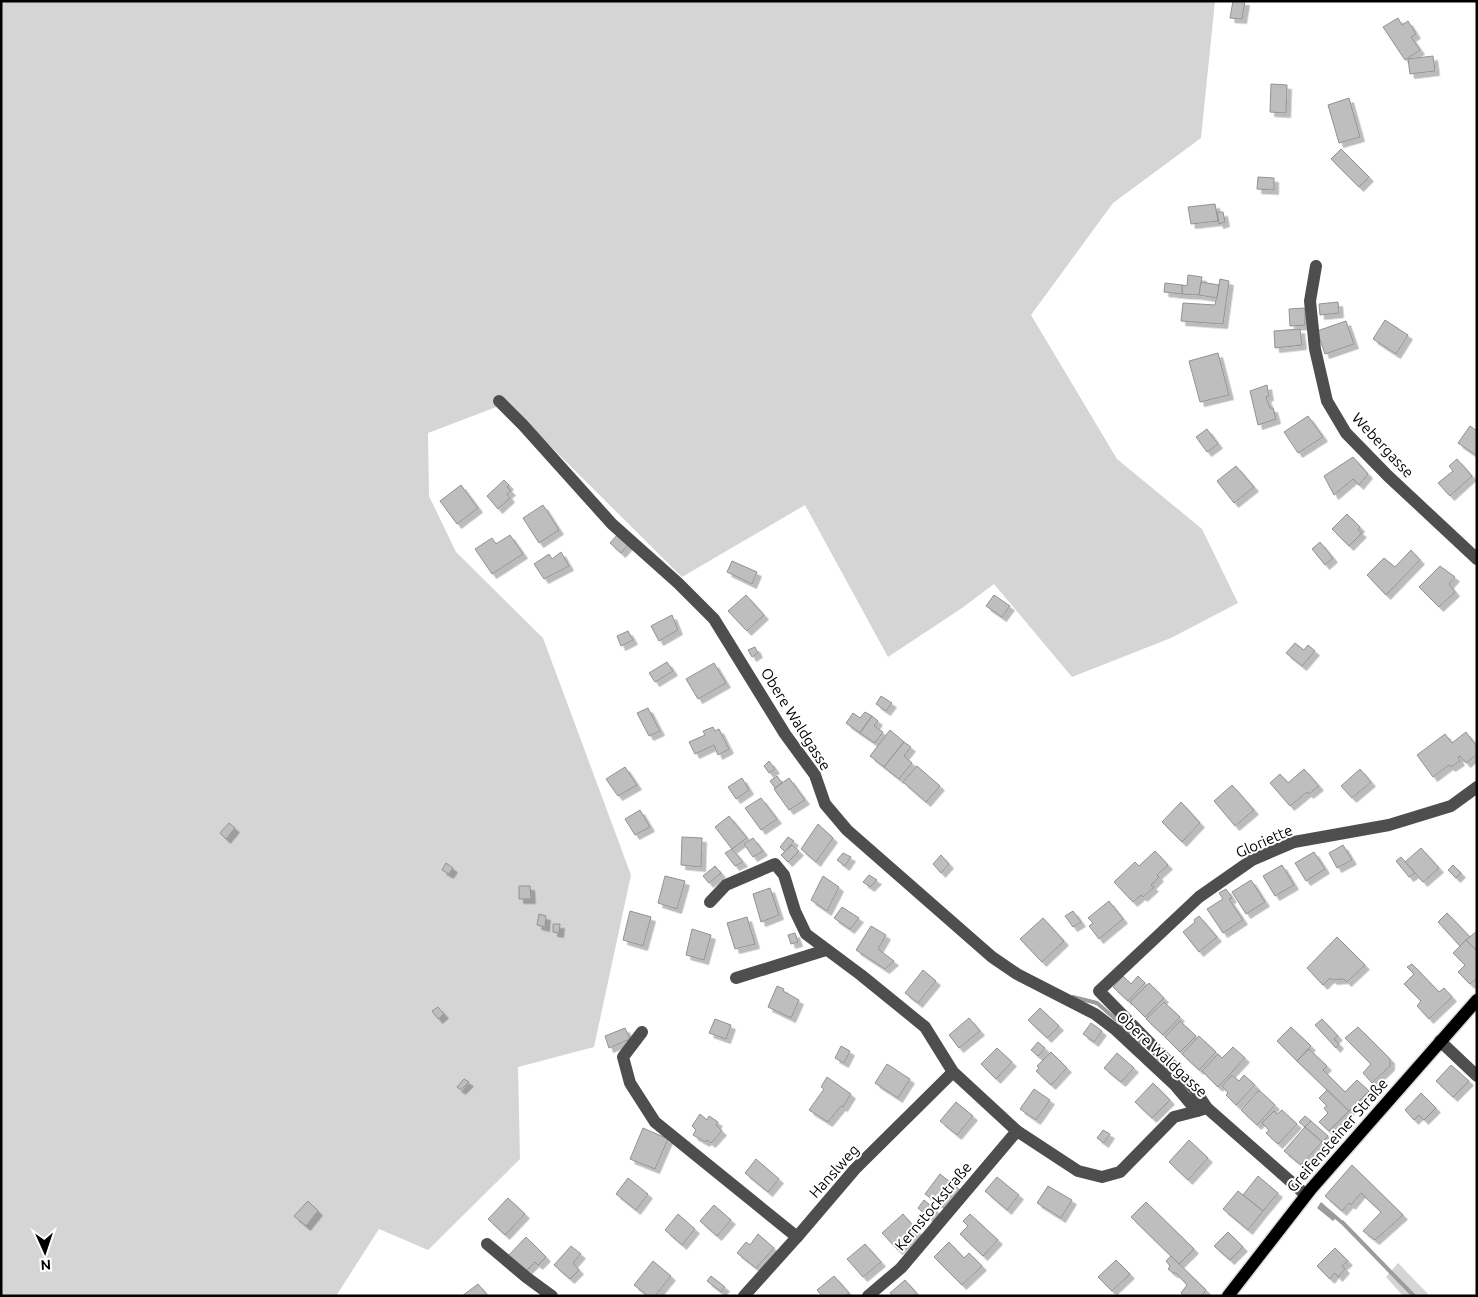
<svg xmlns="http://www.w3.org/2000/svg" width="1478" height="1297" font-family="Ubuntu,sans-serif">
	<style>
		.green { fill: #d5d5d5 }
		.water { fill: #9c9c9c }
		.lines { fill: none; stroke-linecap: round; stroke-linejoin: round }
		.stream { stroke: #9c9c9c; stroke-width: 4 }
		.building { fill: #bebebe; stroke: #929292; filter: url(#shadow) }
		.major-casing { stroke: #dbdbdb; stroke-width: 15 }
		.minor { stroke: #4e4e4e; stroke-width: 12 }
		.major { stroke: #000; stroke-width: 12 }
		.labels { text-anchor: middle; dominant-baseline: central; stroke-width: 4; stroke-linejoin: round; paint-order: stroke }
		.street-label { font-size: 15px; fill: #000; stroke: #fff }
	</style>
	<defs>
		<filter id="shadow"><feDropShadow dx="4.5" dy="4.5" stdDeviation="0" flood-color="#0004"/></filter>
	</defs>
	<rect width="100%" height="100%" fill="#fff"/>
	<g class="green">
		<polygon points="1,1 1215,1 1201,138 1113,203 1031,315 1117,459 1202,529 1238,603 1171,638 1072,677 994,584 962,608 888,657 805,505 682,577 507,403 428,433 429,496 456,552 543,638 631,875 594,1047 518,1067 520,1159 428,1250 379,1229 336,1296 1,1296"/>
		<polygon points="1398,1263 1430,1296 1403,1296 1386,1277"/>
	</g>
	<polygon class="water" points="1321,1202 1343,1221 1341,1224 1335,1219 1333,1221 1317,1208"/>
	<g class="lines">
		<g class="stream">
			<polyline points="1073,997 1097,1003 1119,1022 1143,1047"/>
			<polyline points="1342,1222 1414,1296"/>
		</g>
	</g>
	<g class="building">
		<polygon points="1233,1 1245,1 1242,19 1230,18"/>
		<polygon points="1398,18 1402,25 1408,21 1416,34 1411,37 1420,50 1405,60 1383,27"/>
		<polygon points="1433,56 1435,71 1410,74 1408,59"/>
		<polygon points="1271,84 1287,85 1286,113 1270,112"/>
		<polygon points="1349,98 1360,137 1339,143 1328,105"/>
		<polygon points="1341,149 1369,177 1359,187 1331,159"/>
		<polygon points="1258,177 1274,178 1274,190 1257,189"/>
		<polygon points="1215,204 1218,221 1191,224 1188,207"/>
		<polygon points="1217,212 1223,212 1225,222 1219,224"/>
		<polygon points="1188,275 1202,277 1199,295 1182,294 1182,285 1187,286"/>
		<polygon points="1220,279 1229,281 1223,324 1181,321 1183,303 1215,305"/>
		<polygon points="1201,282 1219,285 1217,298 1199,295"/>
		<polygon points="1165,283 1182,285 1182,294 1164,292"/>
		<polygon points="1338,302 1339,313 1320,315 1319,304"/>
		<polygon points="1305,308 1305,325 1290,326 1289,309"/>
		<polygon points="1385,320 1408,335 1396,354 1373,339"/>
		<polygon points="1346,321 1354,344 1325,354 1317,331"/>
		<polygon points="1300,329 1302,345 1275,348 1274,331"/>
		<polygon points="1218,353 1229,395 1200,402 1189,361"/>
		<polygon points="1267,385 1269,396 1266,397 1270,408 1273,408 1276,419 1258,425 1250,391"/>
		<polygon points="1308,416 1323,437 1298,453 1284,432"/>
		<polygon points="1470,426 1477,431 1477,456 1458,443"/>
		<polygon points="1207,429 1218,444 1207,452 1196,437"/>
		<polygon points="1353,457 1368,474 1359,485 1353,479 1334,495 1324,476"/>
		<polygon points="1457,459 1472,476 1450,496 1438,483 1453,471 1449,466"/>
		<polygon points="1236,466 1254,487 1234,503 1217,481"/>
		<polygon points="504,480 509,485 507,487 511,491 507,494 510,498 498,509 487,496"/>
		<polygon points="461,485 478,508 457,524 440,501"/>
		<polygon points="543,505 559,530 539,543 523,518"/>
		<polygon points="1347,514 1360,527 1358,530 1362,533 1349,546 1332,529"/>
		<polygon points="618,534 629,544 621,553 610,543"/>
		<polygon points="510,535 523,554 492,574 475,549 492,538 496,544"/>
		<polygon points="1320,542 1333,558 1325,565 1312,549"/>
		<polygon points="1411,550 1420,560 1386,595 1367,575 1384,558 1395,567"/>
		<polygon points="561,552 569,566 544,579 534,564 549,554 552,559"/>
		<polygon points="732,561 757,572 752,584 727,572"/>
		<polygon points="1440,566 1455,577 1449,584 1455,592 1439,607 1419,587"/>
		<polygon points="746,595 764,615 747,631 728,611"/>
		<polygon points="994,595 1010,606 1002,617 986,606"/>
		<polygon points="672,615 678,630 659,641 651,626"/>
		<polygon points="628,631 633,640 621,646 617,636"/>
		<polygon points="1295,643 1304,650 1308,645 1315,651 1302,666 1286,653"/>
		<polygon points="755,647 758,653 752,657 748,650"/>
		<polygon points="667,662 673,671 655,682 649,673"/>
		<polygon points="714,663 726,683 698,699 686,679"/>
		<polygon points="881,696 892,703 886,711 876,704"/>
		<polygon points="648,708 660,731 649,736 637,713"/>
		<polygon points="865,712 872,716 860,733 846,723 853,713 860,718"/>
		<polygon points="872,716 878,721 874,726 883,732 875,743 860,733"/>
		<polygon points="713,727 715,731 719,729 729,749 718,755 714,745 695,754 689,742 705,735 703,731"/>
		<polygon points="890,730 904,742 884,767 870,756"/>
		<polygon points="1466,732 1477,747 1477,754 1466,763 1460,756 1458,757 1460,761 1451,767 1449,765 1433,777 1417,755 1445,734 1452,743"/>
		<polygon points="904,742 911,747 904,756 912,763 899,779 884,767"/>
		<polygon points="769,761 775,769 769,773 764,766"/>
		<polygon points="917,766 940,786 926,802 903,782"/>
		<polygon points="625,767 637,785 618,796 606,779"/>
		<polygon points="1304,769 1319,786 1309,794 1307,792 1290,806 1270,783 1280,774 1288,783"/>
		<polygon points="1360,769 1371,782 1352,798 1341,786"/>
		<polygon points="777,776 782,783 775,788 770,781"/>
		<polygon points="742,778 749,790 736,799 728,787"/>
		<polygon points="789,778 805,800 789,810 774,789"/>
		<polygon points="1232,785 1254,810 1235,826 1214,801"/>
		<polygon points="761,798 777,819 761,830 745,808"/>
		<polygon points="1181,802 1200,823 1182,842 1162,822"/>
		<polygon points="640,810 650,827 635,835 625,819"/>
		<polygon points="729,816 747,838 732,849 715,827"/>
		<polygon points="229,823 235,828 226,839 220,833"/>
		<polygon points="818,824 833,838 816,862 801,849"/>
		<polygon points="682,837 702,838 701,867 681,865"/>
		<polygon points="788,837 794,841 785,852 780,847"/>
		<polygon points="753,838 763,851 753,857 744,844"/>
		<polygon points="792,845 799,851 788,862 781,855"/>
		<polygon points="1343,845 1352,860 1337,868 1329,853"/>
		<polygon points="1421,848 1439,868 1423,882 1405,862"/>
		<polygon points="732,849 743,862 735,866 725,853"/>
		<polygon points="1155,851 1168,865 1157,875 1159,877 1151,885 1154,887 1143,897 1141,895 1133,902 1114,882 1135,862 1139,866"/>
		<polygon points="1314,852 1325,869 1306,881 1295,863"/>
		<polygon points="843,853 851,857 845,866 837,860"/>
		<polygon points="941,855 949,864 941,873 933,864"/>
		<polygon points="1401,857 1415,873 1409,877 1396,861"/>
		<polygon points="446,863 453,868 449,874 442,870"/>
		<polygon points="1282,865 1294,885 1275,896 1263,876"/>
		<polygon points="1453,865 1461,873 1456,878 1448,870"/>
		<polygon points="715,866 721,873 709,883 703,876"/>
		<polygon points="869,875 877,880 870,887 863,882"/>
		<polygon points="665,876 685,881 677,909 658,903"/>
		<polygon points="823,876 839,887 827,911 811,900"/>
		<polygon points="1251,880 1265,902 1246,914 1232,892"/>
		<polygon points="519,886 530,886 531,899 519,899"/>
		<polygon points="770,888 779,915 761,922 753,894"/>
		<polygon points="1226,889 1232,898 1229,899 1243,920 1223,933 1207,909 1223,899 1219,893"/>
		<polygon points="1109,901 1123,919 1099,939 1089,926 1093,923 1088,918"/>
		<polygon points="842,907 859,918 850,929 834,918"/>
		<polygon points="630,911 651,917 643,946 623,940"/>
		<polygon points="1073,911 1081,922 1073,927 1065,916"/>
		<polygon points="1447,913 1470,937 1460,946 1438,922"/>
		<polygon points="539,914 546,916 545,927 537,925"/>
		<polygon points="1199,916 1217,937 1199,952 1183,932 1195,922 1194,920"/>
		<polygon points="747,917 755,944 735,949 727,923"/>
		<polygon points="1043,918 1064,941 1042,962 1020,939"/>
		<polygon points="553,924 560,924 559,933 553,932"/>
		<polygon points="871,926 886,935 878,949 894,961 885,969 856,950"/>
		<polygon points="692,929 711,935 704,960 686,955"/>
		<polygon points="1477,931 1477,951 1466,940"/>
		<polygon points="795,933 798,942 791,944 788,935"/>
		<polygon points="1337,937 1365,965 1347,982 1344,979 1333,980 1330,978 1323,985 1307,968"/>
		<polygon points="1466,940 1477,951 1477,978 1470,984 1458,972 1465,965 1453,953"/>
		<polygon points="1412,964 1439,992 1444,988 1452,997 1429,1019 1417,1006 1421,1001 1404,984 1414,974 1407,967"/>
		<polygon points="923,970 936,981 918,1003 905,993"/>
		<polygon points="1123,976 1131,984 1138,976 1145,983 1128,1001 1113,987"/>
		<polygon points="1149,983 1164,998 1145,1017 1130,1002"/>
		<polygon points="777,986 784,989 783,991 799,1000 791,1018 768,1007"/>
		<polygon points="1164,1002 1180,1017 1163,1035 1146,1019"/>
		<polygon points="438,1007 444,1014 438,1019 432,1011"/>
		<polygon points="1040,1008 1059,1026 1047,1038 1028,1020"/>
		<polygon points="969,1018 980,1031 959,1048 949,1035"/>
		<polygon points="715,1019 731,1025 726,1039 709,1033"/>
		<polygon points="1322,1019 1338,1036 1334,1039 1339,1044 1336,1048 1315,1025"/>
		<polygon points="1180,1021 1196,1036 1180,1052 1165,1037"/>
		<polygon points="1091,1023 1102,1031 1094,1042 1083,1034"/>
		<polygon points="1291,1027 1311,1046 1297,1061 1277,1041"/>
		<polygon points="1358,1027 1390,1059 1390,1066 1372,1083 1363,1073 1371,1064 1345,1038"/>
		<polygon points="625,1028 630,1039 609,1048 605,1036"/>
		<polygon points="1199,1036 1216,1052 1199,1070 1182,1054"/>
		<polygon points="1038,1042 1045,1048 1038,1056 1031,1050"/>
		<polygon points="841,1046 850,1051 844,1063 835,1058"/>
		<polygon points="1233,1047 1245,1058 1218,1087 1202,1071 1218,1054 1222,1058"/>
		<polygon points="997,1048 1012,1062 996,1079 981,1064"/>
		<polygon points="1309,1049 1327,1066 1323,1070 1345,1092 1357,1080 1369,1091 1349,1111 1297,1061"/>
		<polygon points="1051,1052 1067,1068 1051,1085 1036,1071 1039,1068 1037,1066"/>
		<polygon points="1117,1053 1134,1068 1121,1082 1104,1068"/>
		<polygon points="887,1064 910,1079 898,1098 875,1083"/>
		<polygon points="1451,1065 1469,1081 1453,1097 1436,1081"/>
		<polygon points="1232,1075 1239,1081 1244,1075 1255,1085 1236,1105 1226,1095 1228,1093 1222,1086"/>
		<polygon points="827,1077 851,1094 843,1107 841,1106 828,1122 809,1110 824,1089 821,1087"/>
		<polygon points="464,1079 469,1082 461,1090 457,1087"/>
		<polygon points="1153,1083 1170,1100 1152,1118 1135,1102"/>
		<polygon points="1034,1089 1050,1100 1036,1120 1020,1109"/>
		<polygon points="1259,1090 1275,1105 1257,1125 1241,1110"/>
		<polygon points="1327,1090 1349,1111 1329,1131 1319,1122 1328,1113 1324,1108 1327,1106 1319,1098"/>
		<polygon points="1421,1093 1436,1108 1424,1120 1419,1115 1414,1120 1405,1110"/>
		<polygon points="956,1102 973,1116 957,1135 940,1121"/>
		<polygon points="1282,1110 1297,1124 1278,1144 1266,1133 1269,1130 1262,1123 1274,1111 1277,1114"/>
		<polygon points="700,1114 707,1120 709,1116 718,1122 716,1125 722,1131 711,1143 707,1140 705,1142 693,1135 696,1130 692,1126"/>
		<polygon points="1305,1116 1311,1121 1305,1127 1299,1122"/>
		<polygon points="1311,1121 1328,1136 1322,1142 1305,1127"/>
		<polygon points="1305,1127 1322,1142 1301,1165 1284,1151"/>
		<polygon points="643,1128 668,1139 655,1169 630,1159"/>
		<polygon points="1103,1130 1110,1134 1104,1143 1097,1138"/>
		<polygon points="1189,1140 1208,1158 1188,1180 1169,1162"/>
		<polygon points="756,1159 779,1179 768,1192 745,1173"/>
		<polygon points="1352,1165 1403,1215 1375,1240 1363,1231 1381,1212 1361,1193 1351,1205 1349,1203 1342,1211 1325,1196"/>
		<polygon points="940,1174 960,1190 946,1209 925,1194"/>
		<polygon points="1258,1176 1278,1193 1263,1211 1243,1195"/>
		<polygon points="997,1177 1019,1195 1007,1210 985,1191"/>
		<polygon points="628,1178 648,1194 636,1210 616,1194"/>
		<polygon points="1048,1186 1072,1200 1061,1218 1037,1203"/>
		<polygon points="1238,1191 1263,1211 1248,1230 1223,1209"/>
		<polygon points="508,1198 525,1214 505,1235 488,1219"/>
		<polygon points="924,1200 936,1210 929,1218 918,1208"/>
		<polygon points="308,1201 318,1211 306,1226 294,1216"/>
		<polygon points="1146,1202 1194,1249 1179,1264 1131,1217"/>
		<polygon points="714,1205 731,1220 717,1236 700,1221"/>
		<polygon points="678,1214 695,1229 682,1245 665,1230"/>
		<polygon points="903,1214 918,1232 898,1250 882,1233"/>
		<polygon points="970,1214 998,1240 983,1256 960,1234 968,1226 963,1221"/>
		<polygon points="1228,1232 1243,1247 1230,1260 1214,1246"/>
		<polygon points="758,1234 774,1248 756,1268 737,1253 746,1242 750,1245"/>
		<polygon points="526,1237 546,1257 538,1265 535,1262 525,1272 508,1256"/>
		<polygon points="949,1242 964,1258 969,1253 982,1266 962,1285 934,1257"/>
		<polygon points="865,1244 881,1262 863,1277 847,1259"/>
		<polygon points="571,1246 581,1254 573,1263 579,1270 570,1279 554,1265"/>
		<polygon points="1335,1248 1348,1261 1342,1266 1345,1269 1338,1277 1335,1273 1330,1279 1317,1266"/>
		<polygon points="1171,1256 1206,1290 1202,1296 1184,1296 1181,1293 1187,1285 1176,1273 1173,1273 1168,1269 1170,1266 1166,1261"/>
		<polygon points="1116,1260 1130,1274 1112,1291 1098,1277"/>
		<polygon points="653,1261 671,1276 655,1296 648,1296 634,1285"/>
		<polygon points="711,1276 725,1287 721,1292 707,1281"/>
		<polygon points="834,1276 849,1293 845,1296 822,1296 817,1290"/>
		<polygon points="905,1280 919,1296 893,1296 890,1293"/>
		<polygon points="478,1284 488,1296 462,1296"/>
	</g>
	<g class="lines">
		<defs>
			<polyline id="major" points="1228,1296 1311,1189 1477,1000"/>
		</defs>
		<use href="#major" class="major-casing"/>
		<g class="minor">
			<polyline points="1316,266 1310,301 1315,349 1327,401 1346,433 1388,476 1477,559"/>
			<polyline points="499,401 523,425 612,524 678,583 714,619 785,734 815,775 825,804 847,830 992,957 1017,974 1095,1014 1116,1030 1175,1085 1197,1111 1207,1108 1306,1195"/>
			<polyline points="710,902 726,885 775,864 784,875 795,911 806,934 861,975 925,1027 953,1072 1017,1131 1078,1171 1102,1177 1120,1172 1174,1117 1197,1111"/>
			<polyline points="736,978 826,950"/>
			<polyline points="642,1032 623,1057 630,1083 655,1122 797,1237"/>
			<polyline points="1440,1041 1477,1076"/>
			<polyline points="1207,1108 1193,1087 1099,991 1199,897 1252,860 1294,842 1389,825 1451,806 1477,787"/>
			<polyline points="487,1244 526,1277 552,1296"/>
			<polyline points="744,1296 797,1237 855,1169 953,1072"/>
			<polyline points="868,1296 901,1268 1017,1131"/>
		</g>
		<use href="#major" class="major"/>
	</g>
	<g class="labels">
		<g class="street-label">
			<text transform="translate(1383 445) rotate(47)">Webergasse</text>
			<text transform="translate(796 719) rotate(58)">Obere Waldgasse</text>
			<text transform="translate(1264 841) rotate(-24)">Gloriette</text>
			<text transform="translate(1162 1054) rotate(43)">Obere Waldgasse</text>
			<text transform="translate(1337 1135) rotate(-49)">Greifensteiner Straße</text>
			<text transform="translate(834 1171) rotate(-48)">Hanslweg</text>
			<text transform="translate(933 1206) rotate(-50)">Kernstockstraße</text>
		</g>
	</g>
	<rect width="1478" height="1297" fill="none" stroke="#000000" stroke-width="5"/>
	<g transform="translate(45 1252) rotate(177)" stroke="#ffffff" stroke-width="4" paint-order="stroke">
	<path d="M0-4L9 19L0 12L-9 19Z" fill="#000000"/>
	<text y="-8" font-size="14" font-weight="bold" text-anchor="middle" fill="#000000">N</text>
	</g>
</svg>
